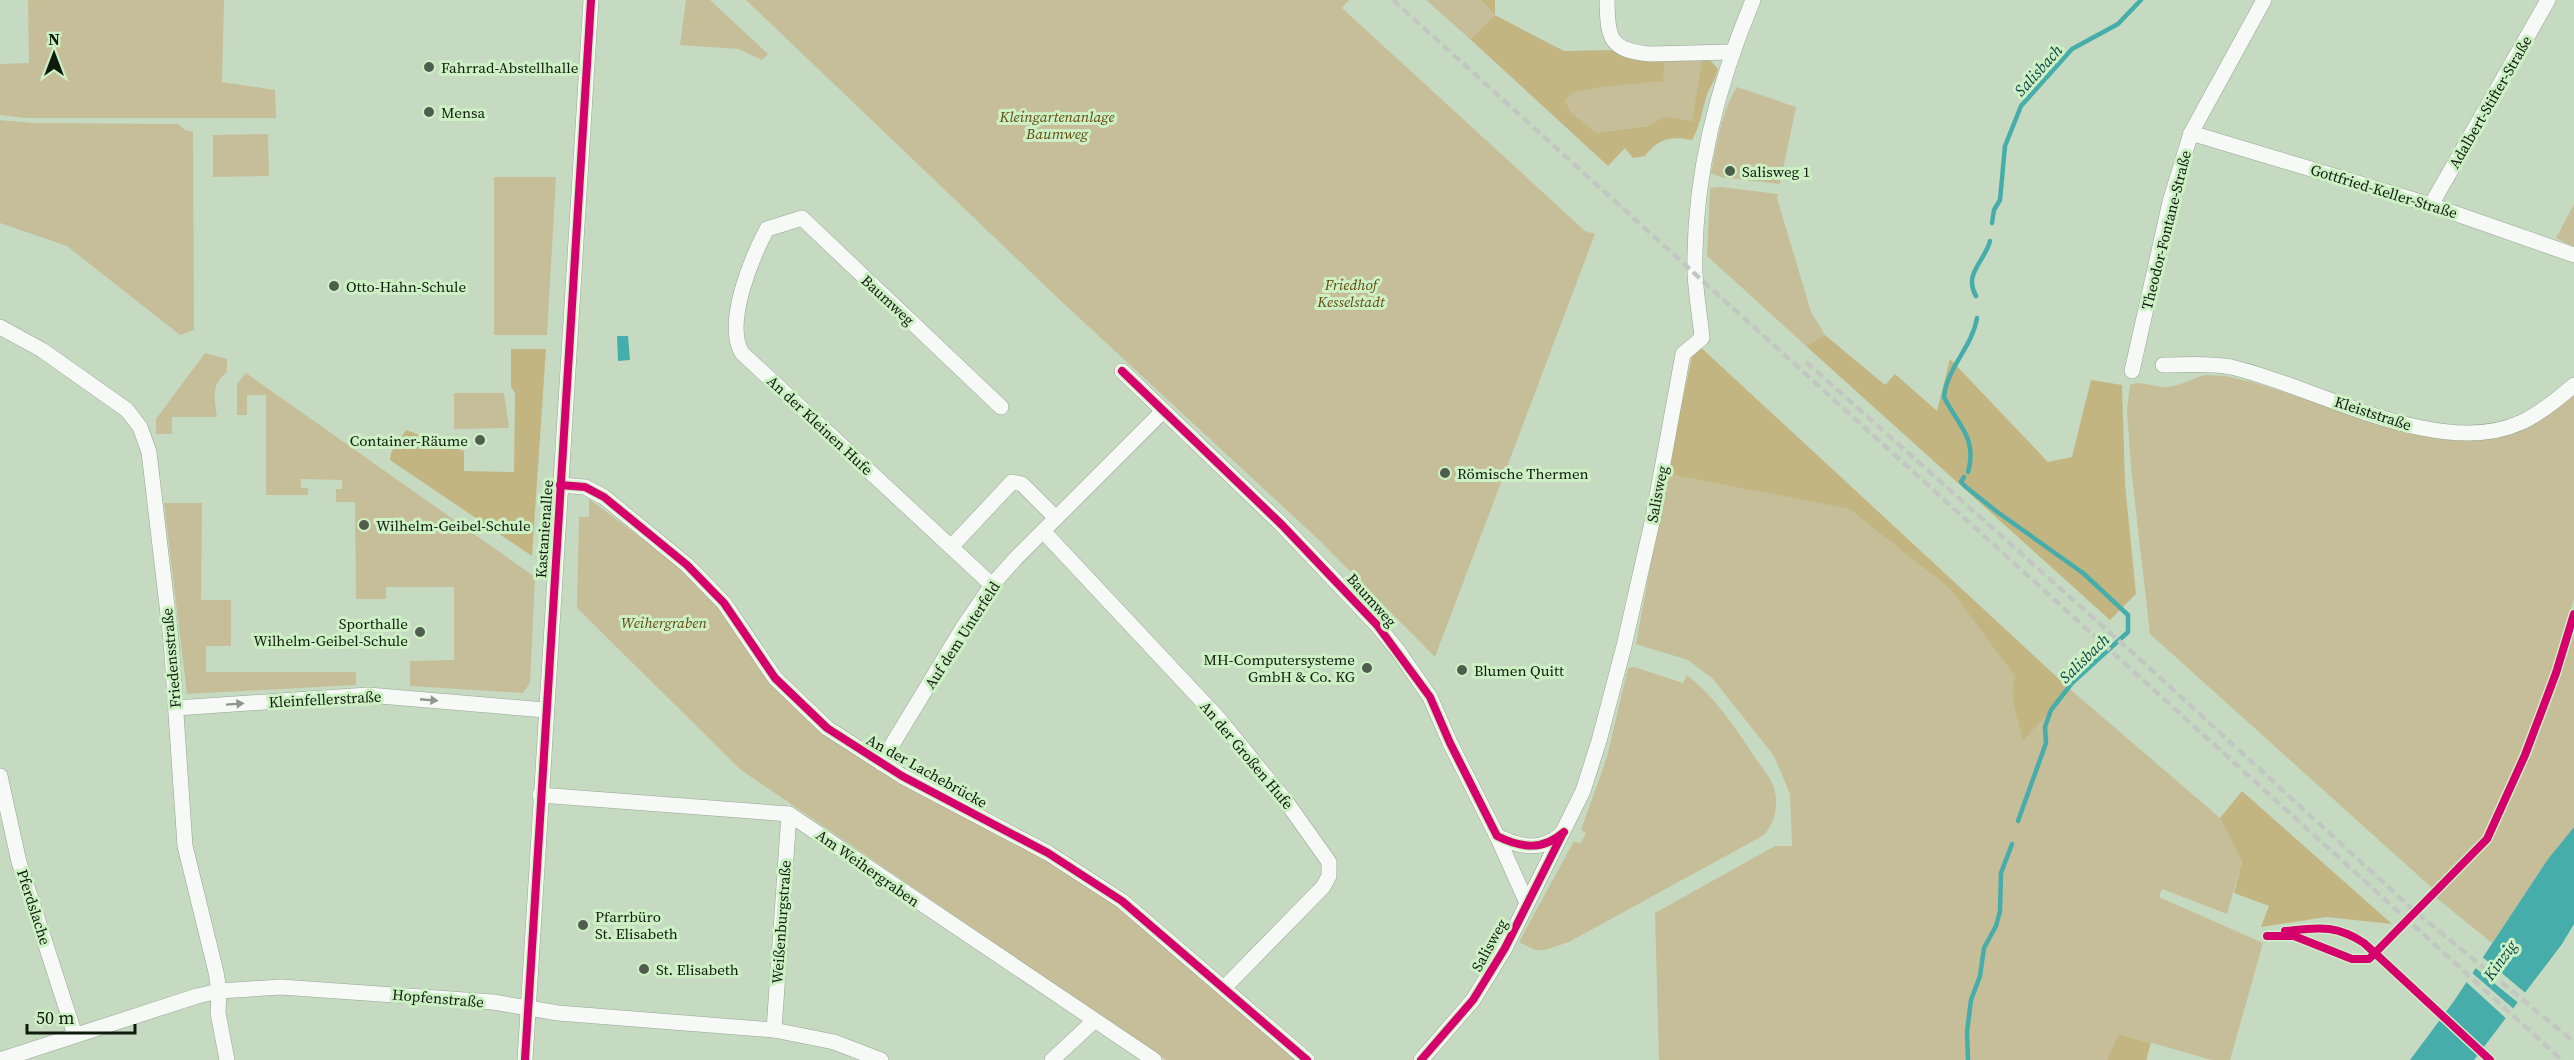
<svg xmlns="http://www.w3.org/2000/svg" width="2574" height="1060" font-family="'Source Serif 4',serif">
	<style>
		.green { fill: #c6be98 }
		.forest { fill: #c3b582 }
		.water { fill: #47adaa }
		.pier { fill: #c6dac2 }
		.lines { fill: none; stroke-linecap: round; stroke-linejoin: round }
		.stream { stroke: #47adaa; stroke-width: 4.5 }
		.minor-casing { stroke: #95a592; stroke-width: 16 }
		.minor { stroke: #f6f9f6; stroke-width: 15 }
		.rail { stroke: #c2c7c1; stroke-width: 4.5; stroke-dasharray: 9 4.5; stroke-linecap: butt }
		.cycleway-casing { stroke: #cdf1c5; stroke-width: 11 }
		.cycleway { stroke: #d6006c; stroke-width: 8 }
		.oneway { fill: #8e968d }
		.poi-dot { fill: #4f5e4c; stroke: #cdf1c5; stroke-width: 2 }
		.labels { text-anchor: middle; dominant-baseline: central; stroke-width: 6; stroke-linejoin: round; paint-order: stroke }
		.poi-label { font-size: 15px; fill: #0f1c0d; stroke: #cdf1c5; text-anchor: start }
		.street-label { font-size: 15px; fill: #0f1c0d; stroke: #cdf1c5 }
		.park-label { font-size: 15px; font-style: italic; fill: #65480f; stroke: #cdf1c5 }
		.water-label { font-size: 16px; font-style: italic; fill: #083f42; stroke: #cdf1c5 }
	</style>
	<rect width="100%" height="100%" fill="#c6dac2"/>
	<g class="green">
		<polygon points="28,0 224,0 222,82 275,90 276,118 26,118 0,115 0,64 29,63"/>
		<polygon points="686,0 710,0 768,54 762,60 739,49 680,45"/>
		<polygon points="746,0 1349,0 1342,8 1585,231 1595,234 1435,657 1319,540 1061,301"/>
		<polygon points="1426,0 1481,0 1495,15 1470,39"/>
		<polygon points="1665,57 1702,57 1692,121 1664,116 1648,126 1596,133 1571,112 1565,101 1572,93 1601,87"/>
		<path d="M1737 87 1796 107 1780 184 1720 177 1711 173C1717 145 1721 112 1737 87Z"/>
		<polygon points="0,120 32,123 178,124 185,130 193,132 194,330 180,335 67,246 0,223"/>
		<polygon points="268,134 269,176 213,177 213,135"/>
		<polygon points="494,177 556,177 547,335 494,335"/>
		<polygon points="1721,187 1778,194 1777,198 1811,312 1825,335 1806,346 1707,256 1710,188"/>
		<polygon points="2574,204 2574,247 2556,238"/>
		<path d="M205 353 227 359V372C210 385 215 399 217 417H172V434H156V419Z"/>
		<polygon points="246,373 535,577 530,683 523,693 410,686 410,661 454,660 454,587 386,587 386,599 356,599 355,502 336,502 336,489 342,489 342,480 301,479 301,488 308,488 308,495 266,495 266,395 247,395 247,415 237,415 237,384"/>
		<path d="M2204 375 2226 376 2252 382 2410 433 2447 440 2484 438 2574 393V599L2551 672 2520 756 2484 837 2432 888 2150 634 2131 468 2127 410 2130 385C2141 380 2155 388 2168 387 2179 386 2193 379 2204 375Z"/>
		<polygon points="454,393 504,393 509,428 454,429"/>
		<polygon points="1667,474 1849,509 1950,589 2016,676 2012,697 2024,740 2071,690 2220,818 2242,862 2227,914 2162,889 2159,897 2263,943 2230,1060 2212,1060 2120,1034 2107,1060 1659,1060 1655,913 1775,846 1792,846 1790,794 1774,756 1713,679 1688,660 1636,644"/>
		<polygon points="589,499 670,559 701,585 729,620 756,664 801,711 1029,848 1126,911 1295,1060 1166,1060 741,770 577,608 579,517 589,517"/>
		<polygon points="164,503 202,503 201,600 231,600 231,646 206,646 206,672 356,672 356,685 187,694"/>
		<polygon points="2574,626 2574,827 2548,859 2492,943 2434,896 2490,841 2528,757 2559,673"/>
		<path d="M1634 667 1683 683 1687 675C1715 697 1735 727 1754 756 1760 765 1768 774 1772 783 1780 802 1776 821 1764 835L1569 942 1545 950H1535L1519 942 1574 841 1580 844 1586 833 1581 830 1607 757 1628 668Z"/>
	</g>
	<g class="forest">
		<path d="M1481 0H1495V15L1564 51 1611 50 1626 55 1665 57 1663 81 1601 87 1572 93 1565 101 1571 112 1596 133 1648 126 1664 116 1692 121 1702 57 1712 62 1718 69C1716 78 1712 84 1708 92 1702 108 1701 125 1692 140 1670 136 1659 138 1645 156L1633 158 1625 148 1608 166 1470 39 1495 15Z"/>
		<polygon points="1825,335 1885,385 1895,374 1937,411 1950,359 2048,462 2072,457 2091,380 2122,385 2125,484 2136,594 2110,620 1806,346"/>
		<polygon points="1695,342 2071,690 2023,741 2012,697 2015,676 1950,589 1849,509 1667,474"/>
		<polygon points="511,349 546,349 532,556 390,460 391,453 406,430 464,451 464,471 514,472 515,393 511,387"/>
		<polygon points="2242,791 2392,924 2326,917 2261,927 2269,906 2234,893 2242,862 2220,818"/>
		<polygon points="2119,1034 2151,1043 2146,1060 2107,1060"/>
	</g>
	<g class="water">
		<polygon points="617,336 628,336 630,360 618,361"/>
		<polygon points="2574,827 2574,924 2562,944 2474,1060 2410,1060 2454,1001 2548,859"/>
	</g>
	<g class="pier">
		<polygon points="2480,955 2528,995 2521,1005 2473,966"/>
		<polygon points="2470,971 2516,1011 2509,1021 2464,980"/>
	</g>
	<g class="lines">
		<g class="stream">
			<polyline points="1992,223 1994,210 2000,200 2005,146 2021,106 2072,49 2118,24 2141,0"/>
			<path d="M1976 296C1963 274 1985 261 1990 241"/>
			<path d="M1968 472C1978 438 1957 424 1944 397 1947 367 1972 348 1977 318"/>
			<polyline points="1964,477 1961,482 1966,487 1996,511 2083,573 2128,615 2128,632 2072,683 2051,710 2045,727 2046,743 2018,821"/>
			<polyline points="1968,1060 1967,1032 1971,1000 1980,976 1984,948 1996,926 2000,911 2001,873 2012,844"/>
		</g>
		<defs>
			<g id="minor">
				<path d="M1607 0C1608 37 1608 51 1651 54L1731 52"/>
				<polyline points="2191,133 2431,205 2574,255"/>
				<polyline points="2431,205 2548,0"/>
				<polyline points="0,327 42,350 127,410 140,427 149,452 171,640 185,846 216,972 219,991 218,1013 227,1060"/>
				<path d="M2163 365C2185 365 2209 363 2231 367 2315 386 2439 461 2522 422 2541 413 2558 399 2574 385"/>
				<polyline points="1122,371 1282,525 1377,625 1398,651 1430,697 1450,743 1497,836 1527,903"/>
				<polyline points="2132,371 2170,202 2191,133 2264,0"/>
				<polyline points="560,485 585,487 604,497 687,565 724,603 775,678 827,728 902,776 1048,853 1122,901 1307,1060"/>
				<polyline points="1043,531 1219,719 1285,800 1329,862 1329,876 1323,887 1224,988"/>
				<polyline points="951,547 1012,482 1022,484 1056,518"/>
				<path d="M992 585 742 353C724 323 752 257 767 229L802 218 1001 407"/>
				<polyline points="176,708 368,695 545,710"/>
				<polyline points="881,763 964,626 992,585 1016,558 1163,411"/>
				<polyline points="0,776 19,862 75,1035"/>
				<polyline points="540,795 789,814 1154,1060"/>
				<path d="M1497 836C1519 847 1542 852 1561 834"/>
				<polyline points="774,1030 789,814"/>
				<polyline points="0,1060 197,996 219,991 281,987 493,1002 558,1013 774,1030 834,1042 881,1060"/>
				<polyline points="525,1060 591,0"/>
				<polyline points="1052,1060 1094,1021"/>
				<path d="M1421 1060 1473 1000 1505 948 1583 791 1599 741 1624 646 1653 518 1683 354 1702 338C1700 316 1696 295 1695 273 1693 179 1717 86 1753 0"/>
			</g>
		</defs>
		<use href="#minor" class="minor-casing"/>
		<use href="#minor" class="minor"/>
		<g class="rail">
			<polyline points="1393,0 2562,1060"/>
			<polyline points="1806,362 2144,663 2410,907 2574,1042"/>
		</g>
		<defs>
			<g id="cycleway">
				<path d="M1122 371 1282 525 1377 625 1430 697 1450 743 1497 836C1521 848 1543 851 1564 832"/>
				<polyline points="560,485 585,487 604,497 687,565 724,603 775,678 827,728 902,776 1048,853 1122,901 1307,1060"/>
				<path d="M2285 931C2317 928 2335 924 2364 943L2490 1060"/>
				<polyline points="2267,936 2294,936 2352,959 2369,959 2487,839 2525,755 2556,673 2574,614"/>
				<polyline points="525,1060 591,0"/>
				<polyline points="1421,1060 1473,1000 1505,948 1562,835"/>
			</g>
		</defs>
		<use href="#cycleway" class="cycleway-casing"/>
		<use href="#cycleway" class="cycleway"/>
	</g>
	<defs><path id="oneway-solid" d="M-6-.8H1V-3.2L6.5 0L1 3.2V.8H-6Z" transform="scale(1.5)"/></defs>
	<g class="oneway">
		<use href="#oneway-solid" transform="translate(429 700) rotate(5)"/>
		<use href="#oneway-solid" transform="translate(235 704) rotate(-4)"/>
	</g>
	<g class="poi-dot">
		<circle cx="429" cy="67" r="6"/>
		<circle cx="429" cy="112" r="6"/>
		<circle cx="1730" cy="171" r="6"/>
		<circle cx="334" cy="286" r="6"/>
		<circle cx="480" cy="440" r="6"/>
		<circle cx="1445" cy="473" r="6"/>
		<circle cx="364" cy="525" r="6"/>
		<circle cx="420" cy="632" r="6"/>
		<circle cx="1367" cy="668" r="6"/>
		<circle cx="1462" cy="670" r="6"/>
		<circle cx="583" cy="925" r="6"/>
		<circle cx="644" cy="969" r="6"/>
	</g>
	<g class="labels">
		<g class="poi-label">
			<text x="441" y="67">Fahrrad-Abstellhalle</text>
			<text x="441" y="112">Mensa</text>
			<text x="1742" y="171">Salisweg 1</text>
			<text x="346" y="286">Otto-Hahn-Schule</text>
			<text x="468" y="440" text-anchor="end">Container-Räume</text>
			<text x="1457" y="473">Römische Thermen</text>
			<text x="376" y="525">Wilhelm-Geibel-Schule</text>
			<text x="408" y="623" text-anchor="end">Sporthalle<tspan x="408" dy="17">Wilhelm-Geibel-Schule</tspan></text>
			<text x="1355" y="659" text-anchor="end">MH-Computersysteme<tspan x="1355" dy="17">GmbH &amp; Co. KG</tspan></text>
			<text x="1474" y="670">Blumen Quitt</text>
			<text x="595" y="916">Pfarrbüro<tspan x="595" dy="17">St. Elisabeth</tspan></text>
			<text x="656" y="969">St. Elisabeth</text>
		</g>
		<g class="street-label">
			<text transform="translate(2490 102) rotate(-60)">Adalbert-Stifter-Straße</text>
			<text transform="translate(2384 191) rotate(17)">Gottfried-Keller-Straße</text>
			<text transform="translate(2166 230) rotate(-76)">Theodor-Fontane-Straße</text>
			<text transform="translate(888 300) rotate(43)">Baumweg</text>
			<text transform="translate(2373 413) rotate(18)">Kleiststraße</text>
			<text transform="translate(820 425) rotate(43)">An der Kleinen Hufe</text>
			<text transform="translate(1657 494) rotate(-79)">Salisweg</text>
			<text transform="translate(544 529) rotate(-86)">Kastanienallee</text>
			<text transform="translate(1372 600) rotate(48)">Baumweg</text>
			<text transform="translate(962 635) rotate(-57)">Auf dem Unterfeld</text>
			<text transform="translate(171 658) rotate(-95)">Friedensstraße</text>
			<text transform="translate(325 699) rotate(-3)">Kleinfellerstraße</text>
			<text transform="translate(1247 755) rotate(50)">An der Großen Hufe</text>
			<text transform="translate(927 771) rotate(29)">An der Lachebrücke</text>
			<text transform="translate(868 868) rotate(35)">Am Weihergraben</text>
			<text transform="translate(34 907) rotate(72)">Pferdslache</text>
			<text transform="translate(781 922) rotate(-86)">Weißenburgstraße</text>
			<text transform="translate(1489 945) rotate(-61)">Salisweg</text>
			<text transform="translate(438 998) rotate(5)">Hopfenstraße</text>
		</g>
		<g class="park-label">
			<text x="1057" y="116">Kleingartenanlage<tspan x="1057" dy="17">Baumweg</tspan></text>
			<text x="1351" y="284">Friedhof<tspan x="1351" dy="17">Kesselstadt</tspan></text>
			<text x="664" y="622">Weihergraben</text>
		</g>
		<g class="water-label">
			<text transform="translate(2038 70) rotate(-48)">Salisbach</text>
			<text transform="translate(2084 658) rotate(-44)">Salisbach</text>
			<text transform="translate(2500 960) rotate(-54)">Kinzig</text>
		</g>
	</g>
	<g transform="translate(54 54)" stroke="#cdf1c5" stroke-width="4.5" paint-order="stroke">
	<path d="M0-4.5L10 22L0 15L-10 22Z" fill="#0f1c0d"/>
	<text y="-9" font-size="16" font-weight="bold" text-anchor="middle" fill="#0f1c0d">N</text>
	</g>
	<path d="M27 1024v9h108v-9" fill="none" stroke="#0f1c0d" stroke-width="3"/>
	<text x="36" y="1024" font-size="18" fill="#0f1c0d" stroke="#cdf1c5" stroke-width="4.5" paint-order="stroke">50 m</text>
</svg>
